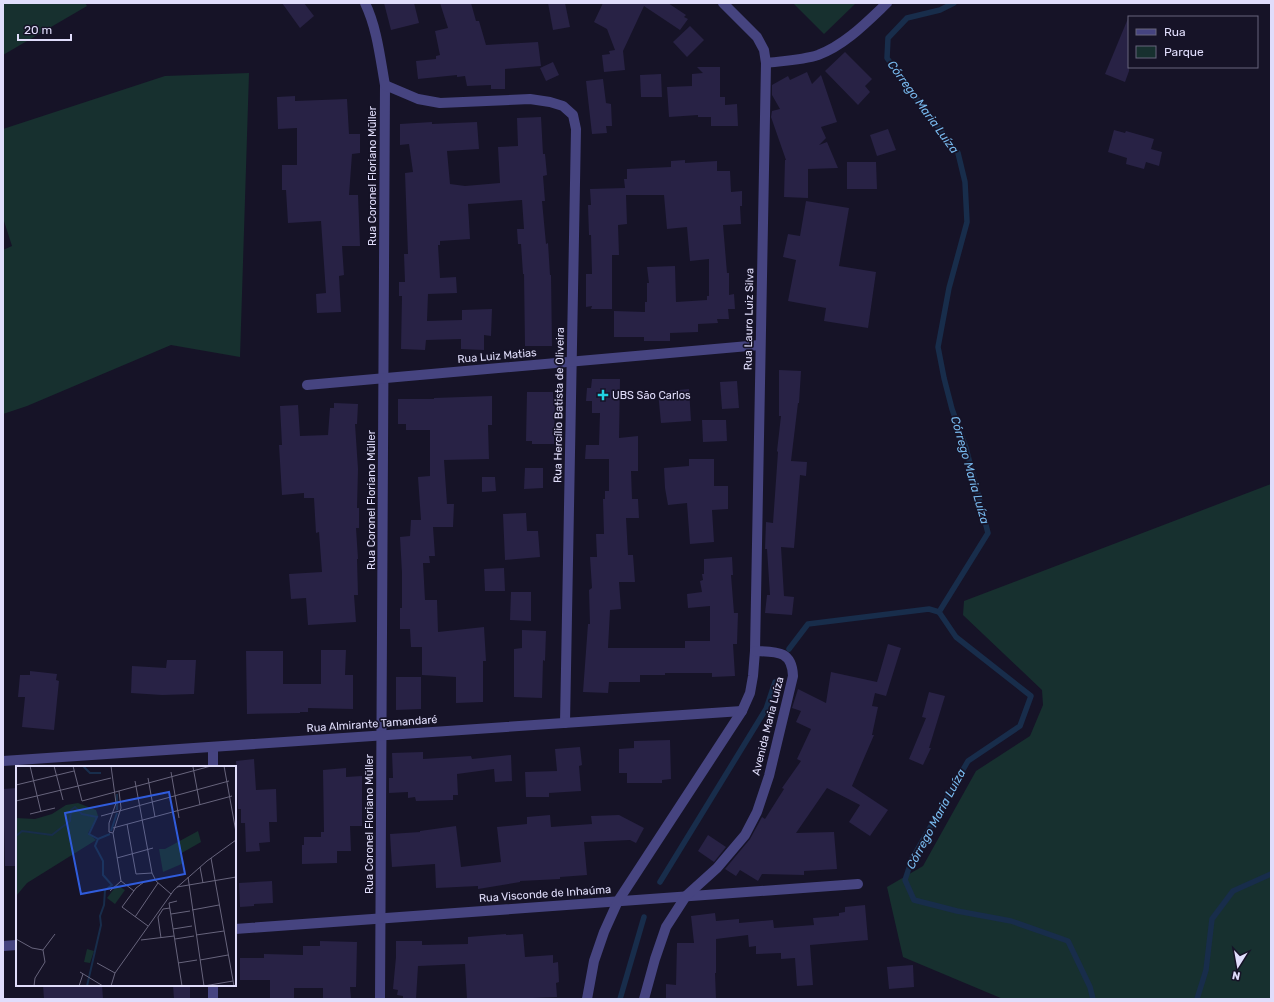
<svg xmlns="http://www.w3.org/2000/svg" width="1274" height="1002" font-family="Rubik,sans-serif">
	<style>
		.green { fill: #17302f }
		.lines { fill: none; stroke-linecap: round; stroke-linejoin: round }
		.stream { stroke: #182d4b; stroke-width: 5.5 }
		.building { fill: #282245 }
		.street { stroke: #464480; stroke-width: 10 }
		.poi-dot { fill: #21d2e3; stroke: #161327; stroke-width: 1.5 }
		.labels { text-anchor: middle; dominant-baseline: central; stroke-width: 3.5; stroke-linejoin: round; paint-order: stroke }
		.street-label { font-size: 11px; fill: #e0ddfb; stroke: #161327 }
		.poi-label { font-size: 11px; fill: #e0ddfb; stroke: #161327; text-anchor: start }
		.water-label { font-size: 12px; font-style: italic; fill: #78b9ee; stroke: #161327 }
		.inset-river { fill: none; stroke: #182d4b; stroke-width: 2 }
		.inset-road { fill: none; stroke: #67647c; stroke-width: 1 }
		.view { fill: #305cdc; fill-opacity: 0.15; stroke: #305cdc; stroke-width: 2 }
		.inset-edge { fill: none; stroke: #e0ddfb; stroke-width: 2 }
	</style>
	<rect width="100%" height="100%" fill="#161327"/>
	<g class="green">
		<polygon points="3,3 85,3 87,6 3,55"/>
		<polygon points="793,3 856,3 824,34"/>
		<polygon points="249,73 240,357 171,345 27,406 3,414 3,250 12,246 3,218 3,129 165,76"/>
		<polygon points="1271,484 1271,999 1003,999 903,957 887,887 923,866 976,771 1030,736 1043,705 1042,690 963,615 964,601"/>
	</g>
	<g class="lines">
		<g class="stream">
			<polyline points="954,3 940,10 907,18 888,38 887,58 913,94 958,153 965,182 967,222 949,288 938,347 944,378 952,409 966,448 988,533 939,612 956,637 1031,696 1020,726 968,761 912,859 905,880 914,900 957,911 1011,921 1068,941 1090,987 1093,999"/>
			<polyline points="789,649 808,624 929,609 939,612"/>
			<polyline points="660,882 766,709 775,682"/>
			<polyline points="620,999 644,917"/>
			<polyline points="1197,999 1206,970 1212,919 1233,891 1271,874"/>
		</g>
	</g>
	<g class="building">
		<polygon points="282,3 304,3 314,16 300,28"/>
		<polygon points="384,3 414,3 419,23 391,30"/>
		<polygon points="440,3 471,3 476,21 479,21 486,45 538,42 541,66 505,69 505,89 491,89 491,85 467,86 465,76 457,77 457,75 418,79 416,61 436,59 436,56 440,55 435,31 448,28"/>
		<polygon points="548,3 565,3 570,27 553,30"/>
		<polygon points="603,3 668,3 686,15 684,17 688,19 680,30 644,6 623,51 625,70 604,72 602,55 610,54 609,51 615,50 607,29 594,22"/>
		<polygon points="1129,16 1129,71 1125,82 1105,74"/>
		<polygon points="690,26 704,40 687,57 673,42"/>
		<polygon points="845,52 872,79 865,86 870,92 858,105 825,71"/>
		<polygon points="553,62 559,75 546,81 540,68"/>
		<polygon points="697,67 720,67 720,97 725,97 725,105 737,104 738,126 711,126 711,117 698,117 698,115 669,117 667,87 692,86 692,74 703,73"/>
		<polygon points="807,72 812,84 821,75 837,122 821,127 826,138 819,145 827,142 838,168 808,169 808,198 784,197 785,160 786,160 771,117 772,111 780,109 772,95 772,85 788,76 790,80"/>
		<polygon points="661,74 662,97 641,97 640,75"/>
		<polygon points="603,79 606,103 611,104 612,126 606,126 607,133 592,134 586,81"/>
		<polygon points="295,96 295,101 347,99 349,134 360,134 360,153 352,154 349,195 358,195 360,246 342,246 344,275 339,276 341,312 317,313 316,294 326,293 321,221 288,223 286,190 282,190 282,165 297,165 297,128 278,129 277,97"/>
		<polygon points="541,117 543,154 545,154 547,175 543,176 545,201 542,201 546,244 548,243 550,275 551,275 552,346 525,346 524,274 523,274 521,244 518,244 517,229 524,229 522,200 468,204 470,239 440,241 440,245 438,245 440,278 456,277 457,293 428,294 427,321 462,320 462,310 492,309 491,336 484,335 484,350 461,349 461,339 426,340 425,350 401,349 402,296 399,296 399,282 405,282 404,254 408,254 405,173 413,172 409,144 400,145 400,124 432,122 432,124 477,122 479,149 447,151 450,184 465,186 500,183 498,147 518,146 517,118"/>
		<polygon points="888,129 896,150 877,156 870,135"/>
		<polygon points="1114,130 1125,133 1126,131 1154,139 1151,149 1162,152 1159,166 1146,162 1144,169 1126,164 1127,158 1108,152"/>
		<polygon points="685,160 685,163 717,161 717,171 730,171 731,192 742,191 742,206 740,206 741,224 723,225 727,273 729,273 729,295 734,294 735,309 728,309 729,319 717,319 718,323 698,324 698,332 670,333 670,341 644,341 644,337 614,337 614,311 645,312 645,302 647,302 647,283 649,283 647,267 675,266 676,302 707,300 707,296 709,296 709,259 690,261 687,227 667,229 664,195 626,195 627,224 618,225 619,255 612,255 612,309 591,309 592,306 586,307 586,274 592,274 591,235 589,235 588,205 591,205 590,189 625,188 624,179 627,179 627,169 671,167 671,161"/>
		<polygon points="847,162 876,162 877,189 847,189"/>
		<polygon points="806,201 849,208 839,266 876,272 868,328 824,321 826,308 788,301 796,260 783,257 788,234 800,236"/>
		<polygon points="779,370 801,371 799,403 798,403 791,461 807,462 806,476 800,475 794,548 781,547 784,596 794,597 792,615 765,613 767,595 770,595 767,549 765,549 766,522 773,523 778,452 777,451 781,416 779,416"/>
		<polygon points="592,379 620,379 619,438 638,436 638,471 631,471 632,499 638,499 639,518 626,518 628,555 633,555 635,582 619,582 621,609 610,610 608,648 685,648 685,641 710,641 710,606 688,608 687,594 702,592 700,581 703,580 702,574 704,574 704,559 732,557 733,575 731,575 734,613 738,613 737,644 733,644 735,676 712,677 712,673 665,673 665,675 640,675 640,682 609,682 608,693 583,692 588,624 590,624 589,590 592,588 590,557 597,557 596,534 604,534 603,499 605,499 605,491 609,491 609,459 585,459 586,445 599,445 600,413 592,413 592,401 586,401 587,388 591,388"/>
		<polygon points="737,381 739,408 722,409 720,382"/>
		<polygon points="689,389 691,421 661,423 658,392"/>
		<polygon points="527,392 553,392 553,398 555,398 554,444 532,444 532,441 526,441"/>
		<polygon points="492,396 492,425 488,425 489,459 444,460 447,504 454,504 453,527 433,527 435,556 429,556 430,563 423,563 425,600 437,600 438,632 484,627 486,661 483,661 483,702 456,703 456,677 422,675 422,647 411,647 410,629 400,629 400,608 402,608 402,573 400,537 410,536 411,520 421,520 418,477 430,476 430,430 406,430 406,424 398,424 398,399 434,399 434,398"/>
		<polygon points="334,403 358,404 357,424 355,424 358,469 357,508 359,508 359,528 356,528 358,559 357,559 358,595 354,595 356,622 308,625 306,598 291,599 289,574 322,572 319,532 316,533 314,498 304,498 304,493 282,495 279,445 282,445 280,406 298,405 300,436 328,435 330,408 334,408"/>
		<polygon points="702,420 726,420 727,441 703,442"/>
		<polygon points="689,459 714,459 714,486 728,486 728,509 712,510 714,542 690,544 687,503 668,505 665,488 664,468 689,466"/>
		<polygon points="525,468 543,468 543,488 524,489"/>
		<polygon points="482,477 495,477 496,491 482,492"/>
		<polygon points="526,513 527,531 538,531 540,557 505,560 503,514"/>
		<polygon points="504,568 505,591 485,591 484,569"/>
		<polygon points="511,592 531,592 531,621 510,620"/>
		<polygon points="522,630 546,631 545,661 543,660 542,698 514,697 514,649 522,648"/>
		<polygon points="888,644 901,648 886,696 875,693 872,706 878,707 872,735 874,735 852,786 888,810 870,836 849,822 860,805 827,788 796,833 834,832 837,869 804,871 804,875 762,874 758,881 740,870 736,876 725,869 750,839 762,817 765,819 784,789 782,788 801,761 797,759 811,729 796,722 801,711 792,708 798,689 826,703 831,672 877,682"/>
		<polygon points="321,650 346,650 345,675 353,675 353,709 308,708 308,712 300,712 300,713 247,714 246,651 283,651 283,684 321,684"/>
		<polygon points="167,660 196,660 194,694 162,695 131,693 132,666 166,668"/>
		<polygon points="30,671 57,674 56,680 59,681 54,730 22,727 25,697 18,697 20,675 30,675"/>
		<polygon points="396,677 421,677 421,709 396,710"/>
		<polygon points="929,692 945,696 929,748 931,748 923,765 909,759 926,718 922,717"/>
		<polygon points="670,740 671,779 662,780 662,783 627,783 627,773 619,773 619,749 634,748 634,741"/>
		<polygon points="580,747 582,765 579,766 581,791 549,793 549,797 526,797 525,772 557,771 555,749"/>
		<polygon points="423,752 423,759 471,756 472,759 511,755 512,781 495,782 494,769 457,774 458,795 453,795 453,800 416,801 415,797 408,798 408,792 389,793 389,778 393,778 392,753"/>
		<polygon points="254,759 256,790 276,789 277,822 269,822 270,842 259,843 260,851 246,852 245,823 241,823 241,809 238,809 236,761"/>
		<polygon points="346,768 346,777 362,776 362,826 350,826 351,851 337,851 337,863 302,864 302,845 304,845 304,837 321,837 321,832 324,832 323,770"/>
		<polygon points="17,788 17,866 5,866 3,789"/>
		<polygon points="550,815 551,827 592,824 591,816 619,815 644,828 636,843 630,840 584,842 587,875 560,877 560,879 520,881 520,882 478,889 478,886 436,888 435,864 392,867 390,834 420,832 420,831 456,826 461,867 501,862 497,827 527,824 527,817"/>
		<polygon points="708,835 726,847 714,862 698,851"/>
		<polygon points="272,881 273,903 254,904 254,906 240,907 239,883"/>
		<polygon points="865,905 868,940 810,945 813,985 797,986 795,958 781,959 781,953 756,954 756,946 749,947 748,935 716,939 716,973 715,973 716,999 666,999 666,984 676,985 677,943 694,943 691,916 715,913 716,921 739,919 739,923 773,920 774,928 814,925 813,918 839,916 839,913 845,912 845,907"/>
		<polygon points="506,934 506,935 523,934 525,957 553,955 553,963 558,962 559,982 556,983 557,997 510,999 467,999 465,964 418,966 416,999 403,999 403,996 397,995 398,990 393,989 396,957 396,941 422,941 422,945 468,944 468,937"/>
		<polygon points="320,941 357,942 356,987 350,987 351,999 323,999 323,988 294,988 294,999 270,999 270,980 240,980 240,958 264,958 264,954 303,955 303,946 320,946"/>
		<polygon points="913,965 914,987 889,989 887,967"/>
		<polygon points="43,985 102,985 103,999 44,999"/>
		<polygon points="173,985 190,985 190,999 174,999"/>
	</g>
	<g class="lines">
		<g class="street">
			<path d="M365 3C377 28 380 57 385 85L380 999"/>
			<path d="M766 63C782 61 803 60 818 55 845 45 867 22 887 3"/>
			<polyline points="385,85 418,99 440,103 530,99 550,102 563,106 573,115 576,129 565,723"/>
			<polyline points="307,385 760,345"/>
			<polyline points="213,747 213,767"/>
			<polyline points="3,761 742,711"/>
			<polyline points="235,929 858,884"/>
			<polyline points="3,946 17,945"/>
			<polyline points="213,999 213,985"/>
			<polyline points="587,999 594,961 604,932 618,901 742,711 750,693 753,676 755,651 766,63 764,50 757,37 723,3"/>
			<path d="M644 999 655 959 666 927 686 896 717 868 745 835 757 812 769 776 793 676C792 650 776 652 755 651"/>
		</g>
	</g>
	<path class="poi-dot" d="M601 389h4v4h4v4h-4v4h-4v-4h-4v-4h4z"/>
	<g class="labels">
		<g class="street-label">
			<text transform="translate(372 176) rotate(-90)">Rua Coronel Floriano Müller</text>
			<text transform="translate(749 319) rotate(-89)">Rua Lauro Luiz Silva</text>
			<text transform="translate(497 356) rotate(-5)">Rua Luiz Matias</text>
			<text transform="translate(559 405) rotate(-89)">Rua Hercílio Batista de Oliveira</text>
			<text transform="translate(371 500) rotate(-90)">Rua Coronel Floriano Müller</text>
			<text transform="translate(372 724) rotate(-4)">Rua Almirante Tamandaré</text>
			<text transform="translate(768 726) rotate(-76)">Avenida Maria Luíza</text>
			<text transform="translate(369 824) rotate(-90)">Rua Coronel Floriano Müller</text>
			<text transform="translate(545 894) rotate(-4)">Rua Visconde de Inhaúma</text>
		</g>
		<g class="poi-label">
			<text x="612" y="395">UBS São Carlos</text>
		</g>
		<g class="water-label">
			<text transform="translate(923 107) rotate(54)">Córrego Maria Luíza</text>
			<text transform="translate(970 470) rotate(74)">Córrego Maria Luíza</text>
			<text transform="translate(936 819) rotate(-62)">Córrego Maria Luíza</text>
		</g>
	</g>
	<g transform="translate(16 766)">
		<rect width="220" height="220" fill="#161327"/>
		<path d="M62 37 80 44 82 50 72 67 80 74 11 117 0 130V52L19 53 36 48 50 39ZM182 65 185 76 164 88 168 97 147 106 143 83H149ZM101 119 109 124 99 138 91 132ZM71 183 78 185 74 197 68 196Z" fill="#17302f"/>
		<path class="inset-river" d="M67 0 74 7H85M101 28V44M95 65 101 47M0 70 6 65 36 69 54 55 55 44 59 41 66 48 81 51 73 68 82 73 79 80 87 95V109L96 119 89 124 88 139 84 150 85 159 71 220M82 73 94 68"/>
		<path class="inset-road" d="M14 0 25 46M38 0 47 34M57 0 66 35 195 0M95 0 100 37 93 57V66L97 67M208 0 220 66M177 1 184 39M155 6 163 52M132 12 139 51M119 15 136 107 140 115 155 128M0 19 58 5M103 25 105 42 97 67 105 115 118 125M0 35 95 12M14 48 39 42M85 50 213 15M111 58 120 108 136 107M97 62 216 30M101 92 137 82M195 92 218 220M184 101 187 117M172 111 188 220M128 116 120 122 106 141 132 160M161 121 220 111M94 125 105 115M161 135 153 137 166 220M176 144 203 139M155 148 174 145M119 151 142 117M157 163 176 160M180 169 208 165M145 172 142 151 147 143 154 142M0 173 16 182 27 184M159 173 178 170M125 174 158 170M27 184 39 168M184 194 212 189M81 197 99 207M162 197 181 194M64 206 87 220M18 220 19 212 29 196 27 184M63 220 67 208M95 220 99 207 158 124 191 95 220 74M188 220 217 215"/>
		<path class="view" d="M153 26 169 108 65 128 49 47Z"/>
		<rect width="220" height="220" class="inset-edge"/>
	</g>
	<rect width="1274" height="1002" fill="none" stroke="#e0ddfb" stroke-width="8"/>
	<rect x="1128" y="16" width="130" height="52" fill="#161327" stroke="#67647c"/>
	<rect x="1136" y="29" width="20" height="6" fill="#464480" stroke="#67647c"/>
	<text x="1164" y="36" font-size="12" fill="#e0ddfb">Rua</text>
	<rect x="1136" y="46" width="20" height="12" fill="#17302f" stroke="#67647c"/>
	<text x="1164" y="56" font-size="12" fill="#e0ddfb">Parque</text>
	<g transform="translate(1238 966) rotate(191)" stroke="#161327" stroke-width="3" paint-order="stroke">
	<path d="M0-3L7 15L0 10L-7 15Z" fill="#e0ddfb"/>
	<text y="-6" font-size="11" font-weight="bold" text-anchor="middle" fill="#e0ddfb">N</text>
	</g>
	<path d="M18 34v6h53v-6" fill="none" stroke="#e0ddfb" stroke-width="2"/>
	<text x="24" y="34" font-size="12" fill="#e0ddfb" stroke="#161327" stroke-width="3" paint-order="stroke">20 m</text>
</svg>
